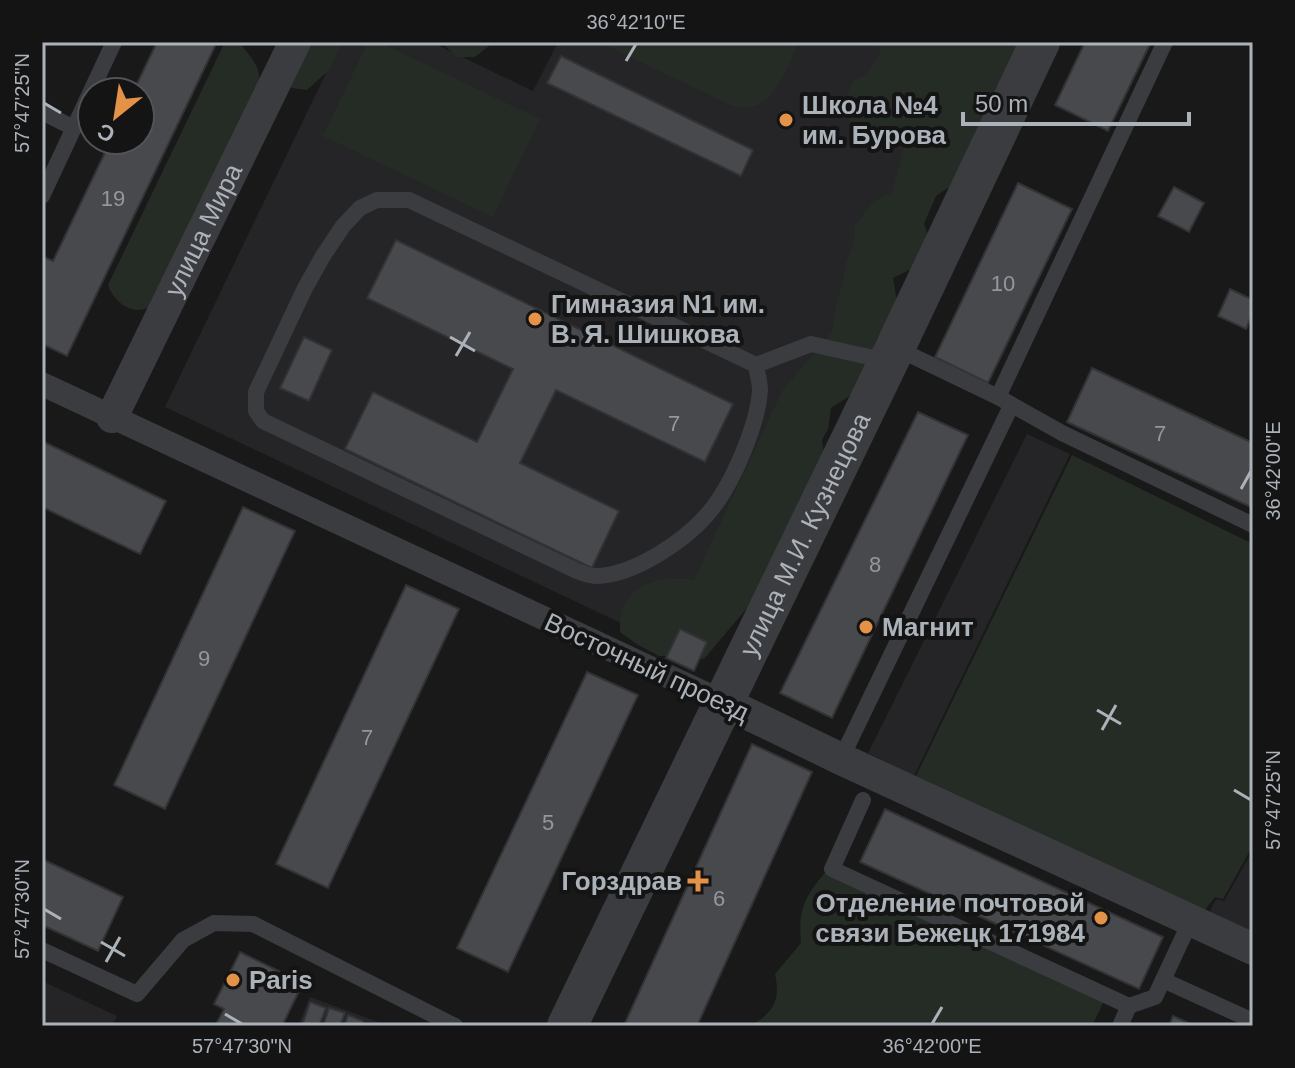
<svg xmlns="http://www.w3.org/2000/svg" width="1295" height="1068" font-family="Arial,sans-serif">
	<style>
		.built { fill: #252527 }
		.green { fill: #252c25 }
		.building { fill: #48494d; stroke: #333336; stroke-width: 2 }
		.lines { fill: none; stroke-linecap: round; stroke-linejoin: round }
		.service { stroke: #3a3c3f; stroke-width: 16 }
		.pedestrian { stroke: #3a3c3f; stroke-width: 24 }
		.minor { stroke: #3a3c3f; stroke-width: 32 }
		.tertiary { stroke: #3a3c3f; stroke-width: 40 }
		.ticks { fill: none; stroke: #acb2b9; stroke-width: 3 }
		.poi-dot { fill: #e49247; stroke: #141415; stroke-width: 3 }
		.labels { text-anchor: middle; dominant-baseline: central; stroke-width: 8; stroke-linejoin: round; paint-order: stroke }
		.number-label { font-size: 22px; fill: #93989e }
		.poi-label { font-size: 26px; font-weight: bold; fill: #acb2b9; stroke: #141415; text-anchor: start }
		.street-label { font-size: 26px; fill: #acb2b9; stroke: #141415 }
		.neatline { fill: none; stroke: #acb2b9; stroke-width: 3 }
		.ticks-label { font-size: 20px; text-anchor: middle; fill: #acb2b9 }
	</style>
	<rect width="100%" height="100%" fill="#19191a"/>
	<g class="built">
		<polygon points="341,42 431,42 533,91 558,42 991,42 665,644 165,407"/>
		<polygon points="1027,434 1070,454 914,776 868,753"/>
		<polygon points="1253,850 1253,940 1206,919 1216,899 1224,901"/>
		<polygon points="42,981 117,1016 112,1026 42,1026"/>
		<polygon points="310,997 389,1026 298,1026"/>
	</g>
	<g class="green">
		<path d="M225 42H239C252 59 261 65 259 87L151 306C134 317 114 303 108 285Z"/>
		<polygon points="301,42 342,42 329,70 307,90 292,88 283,77"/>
		<polygon points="368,42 379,42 540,119 493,217 323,136"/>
		<polygon points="441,42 494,42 475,57 457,57"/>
		<path d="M599 42H799C784 73 772 120 728 104Z"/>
		<path d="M878 42H1020L954 184 936 196 924 224 929 238 915 267 893 278 897 302 885 331 877 338 859 384 848 397 831 408 828 429 822 440 825 460 793 520 781 537 775 557 747 608 704 659 685 656H659L638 645 620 632C618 585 656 575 694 580L782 391 832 332 836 306 843 281 847 260 853 246 855 225 874 201 892 192 905 143C894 142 883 144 872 141 855 135 845 118 846 100 847 94 850 87 853 81L867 74 880 54Z"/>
		<polygon points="1072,455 1253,544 1253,845 1223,899 1215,897 1205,910 916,776"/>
		<path d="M827 870 1104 1001 1092 1026H749C773 1014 781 1001 775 974L801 943C798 907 805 897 827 870Z"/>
	</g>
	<g class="building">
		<polygon points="157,42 217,42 67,356 42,344 42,256 53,261 111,140 140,140 140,92 133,92"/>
		<polygon points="1085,42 1151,42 1108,131 1055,105"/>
		<polygon points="561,56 753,150 741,176 547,83"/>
		<polygon points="1018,183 1072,209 988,383 935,357"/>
		<polygon points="1174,187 1204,203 1189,232 1158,216"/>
		<polygon points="396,240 733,404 705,462 556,390 520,463 619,511 592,568 345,449 373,392 477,442 513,369 367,298"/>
		<polygon points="1230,289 1253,300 1253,313 1246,329 1218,316"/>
		<polygon points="304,337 332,350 309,401 280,388"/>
		<polygon points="1092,368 1253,443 1253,508 1067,422"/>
		<polygon points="918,412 968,435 832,718 780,693"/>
		<polygon points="42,441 166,501 140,554 42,507"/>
		<polygon points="243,507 295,531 165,809 114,785"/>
		<polygon points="406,585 459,609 328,888 276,864"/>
		<polygon points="680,629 707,642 694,671 666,658"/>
		<polygon points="587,672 638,695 508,972 457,948"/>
		<polygon points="752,744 812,772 697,1026 631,1026 625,1023"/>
		<polygon points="885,809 1163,937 1139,989 860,862"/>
		<polygon points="42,859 123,897 98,951 42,925"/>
		<polygon points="240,952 303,983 282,1026 215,1026 224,1009 214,1004"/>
		<polygon points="310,1002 326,1008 319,1026 302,1026"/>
		<polygon points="329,1008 345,1013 340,1026 323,1026"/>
		<polygon points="348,1015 363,1021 362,1026 344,1026"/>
		<polygon points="1173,1016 1195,1026 1169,1026"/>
	</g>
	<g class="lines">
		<g class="service">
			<polyline points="42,112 74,128"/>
			<polyline points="42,196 114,42"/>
			<polyline points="896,348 998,397 1062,433 1253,525"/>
			<path d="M756 365C757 373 760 382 760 390 758 424 733 483 711 510 688 539 634 576 595 576 589 576 582 573 577 571L263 421 256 411V392L305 288 323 256 343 226 360 208 377 200H409L756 365 811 344 887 361"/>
			<polyline points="998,397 1165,42"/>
			<polyline points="841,759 1011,406"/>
			<polyline points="863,800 832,869 1129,1006"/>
			<polyline points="42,950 137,994 183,940 214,923 253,924 455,1026"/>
			<polyline points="1163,980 1253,1021"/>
			<polyline points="1120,1026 1129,1006 1155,997 1191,920"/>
		</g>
		<polyline class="pedestrian" points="42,384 723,702"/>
		<g class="minor">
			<path id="s1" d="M112 417 295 42"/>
			<polyline points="723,702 841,759 1253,949"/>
		</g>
		<path class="tertiary" id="s2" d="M567 1026 895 348 1040 42"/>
	</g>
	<path class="ticks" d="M626 61 636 44M44 103 61 113M450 337 475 351M456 356 470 332M1241 489 1251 471M1097 710 1121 724M1102 730 1116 705M1234 790 1251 800M44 909 61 919M101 942 125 956M106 962 120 937M225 1014 242 1024M932 1024 942 1007"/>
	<g class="poi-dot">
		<circle cx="786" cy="120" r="8"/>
		<circle cx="535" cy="319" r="8"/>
		<circle cx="866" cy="627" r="8"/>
		<path d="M694 869h8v8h8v8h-8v8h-8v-8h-8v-8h8z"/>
		<circle cx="1101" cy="918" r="8"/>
		<circle cx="233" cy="980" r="8"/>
	</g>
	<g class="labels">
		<g class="number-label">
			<text x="113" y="198">19</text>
			<text x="1003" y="283">10</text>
			<text x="674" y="423">7</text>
			<text x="1160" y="433">7</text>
			<text x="875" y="564">8</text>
			<text x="204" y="658">9</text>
			<text x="367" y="737">7</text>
			<text x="548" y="822">5</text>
			<text x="719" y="898">6</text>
		</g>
		<g class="poi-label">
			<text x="802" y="105">Школа №4<tspan x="802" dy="30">им. Бурова</tspan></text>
			<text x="551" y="304">Гимназия N1 им.<tspan x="551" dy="30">В. Я. Шишкова</tspan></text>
			<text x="882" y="627">Магнит</text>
			<text x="682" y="881" text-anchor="end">Горздрав</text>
			<text x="1085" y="903" text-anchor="end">Отделение почтовой<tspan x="1085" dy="30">связи Бежецк 171984</tspan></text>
			<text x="249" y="980">Paris</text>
		</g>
		<g class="street-label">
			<text stroke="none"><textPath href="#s1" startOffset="208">улица Мира</textPath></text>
			<text stroke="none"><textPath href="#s2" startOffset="546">улица М.И. Кузнецова</textPath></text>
			<text transform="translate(647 667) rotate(25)">Восточный проезд</text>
		</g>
	</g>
	<rect width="1295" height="1068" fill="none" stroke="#141415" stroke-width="88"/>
	<g transform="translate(116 116) rotate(210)"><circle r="38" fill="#141415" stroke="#515357" stroke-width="2"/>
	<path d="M0-6L14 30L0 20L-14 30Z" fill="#e49247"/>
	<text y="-12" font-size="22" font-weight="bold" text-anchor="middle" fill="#acb2b9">С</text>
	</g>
	<path d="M963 112v12h226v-12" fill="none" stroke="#acb2b9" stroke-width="4"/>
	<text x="975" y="112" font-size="24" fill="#acb2b9" stroke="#141415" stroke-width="6" paint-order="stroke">50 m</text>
	<rect x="44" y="44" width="1207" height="980" class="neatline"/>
	<g class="ticks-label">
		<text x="636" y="29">36°42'10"E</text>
		<text transform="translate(22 103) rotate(-90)" y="7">57°47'25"N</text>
		<text transform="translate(1273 471) rotate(-90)" y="7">36°42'00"E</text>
		<text transform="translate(1273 800) rotate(-90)" y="7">57°47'25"N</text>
		<text transform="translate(22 909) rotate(-90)" y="7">57°47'30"N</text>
		<text x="242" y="1053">57°47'30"N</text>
		<text x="932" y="1053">36°42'00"E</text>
	</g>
</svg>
